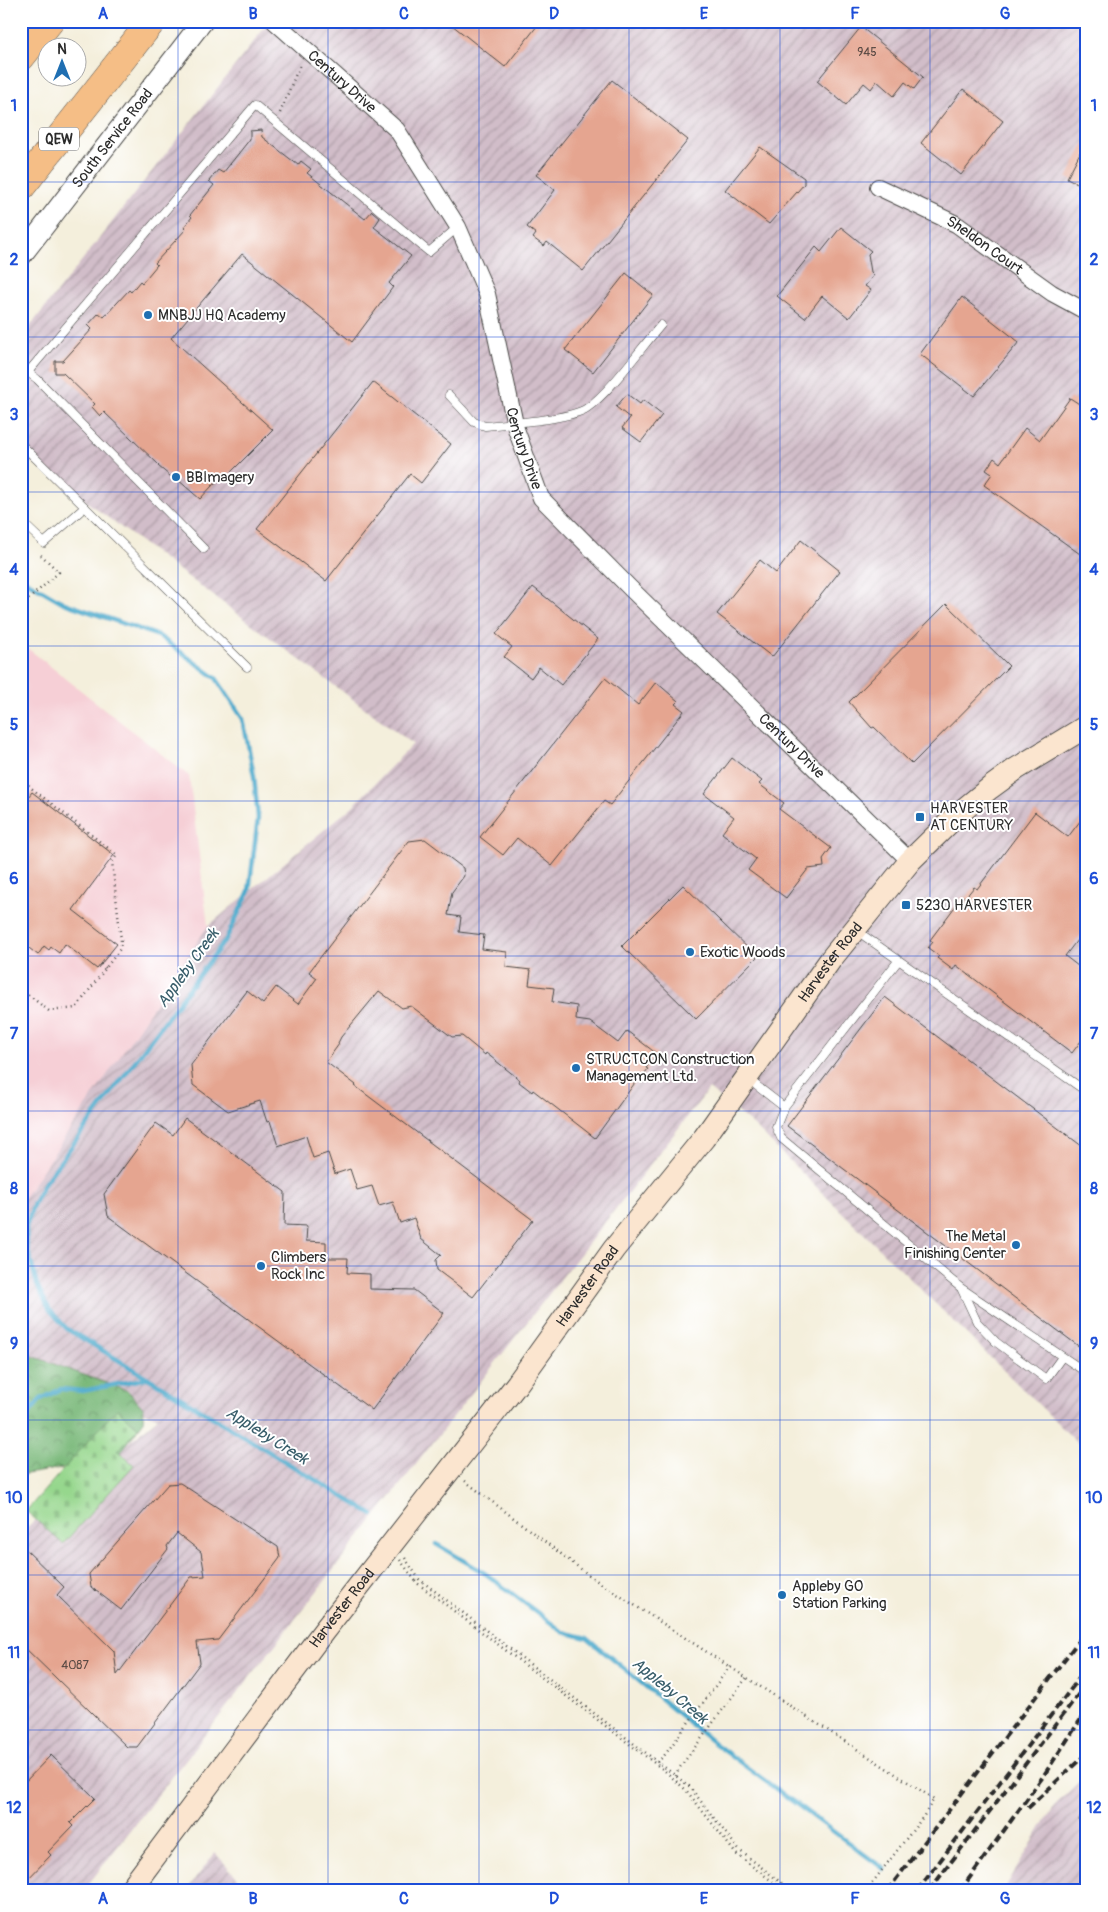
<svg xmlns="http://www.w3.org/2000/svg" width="1108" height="1912" font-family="Pangolin,sans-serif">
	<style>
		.built { fill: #f6cfd6 }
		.industrial { fill: url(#industrial-furrows) }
		.forest { fill: url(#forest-crowns); stroke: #527252 }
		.cemetery { fill: url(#cemetery-stones); stroke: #60815c }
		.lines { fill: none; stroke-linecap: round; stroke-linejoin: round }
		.stream { stroke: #4eaacc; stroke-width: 4.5 }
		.building { fill: #e5a590 }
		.service-casing { stroke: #494846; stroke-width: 9 }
		.minor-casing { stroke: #494846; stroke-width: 18 }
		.tertiary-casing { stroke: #494846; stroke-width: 22 }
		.secondary-casing { stroke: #494846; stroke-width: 24 }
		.motorway-casing { stroke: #494846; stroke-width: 29 }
		.path { stroke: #494846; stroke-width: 2.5; stroke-dasharray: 1 4; stroke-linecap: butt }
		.service { stroke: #fff; stroke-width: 8 }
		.minor { stroke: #fff; stroke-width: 16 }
		.tertiary { stroke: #fff; stroke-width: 20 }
		.secondary { stroke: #fbe5cf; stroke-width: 22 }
		.motorway { stroke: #f5be86; stroke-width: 28 }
		.rail { stroke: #2b2b2b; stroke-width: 4; stroke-dasharray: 8 4; stroke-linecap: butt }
		.grid { fill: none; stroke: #1d4ed8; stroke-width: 1; stroke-opacity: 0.55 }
		.poi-dot { fill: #1f6fb2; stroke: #fff; stroke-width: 2 }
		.labels { text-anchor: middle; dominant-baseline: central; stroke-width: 4; stroke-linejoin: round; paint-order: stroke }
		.number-label { font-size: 12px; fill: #5a4a44 }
		.shield { fill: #fff; stroke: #6b6b6b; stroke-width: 1 }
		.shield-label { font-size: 14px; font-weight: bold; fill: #2b2b2b }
		.street-label { font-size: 15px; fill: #2b2b2b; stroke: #fff }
		.poi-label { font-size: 15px; fill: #2b2b2b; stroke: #fff; text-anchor: start }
		.water-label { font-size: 16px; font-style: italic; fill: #395e6b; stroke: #fff }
		.neatline { fill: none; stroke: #1d4ed8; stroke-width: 2 }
		.grid-label { font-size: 16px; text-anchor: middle; font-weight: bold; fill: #1d4ed8 }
	</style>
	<defs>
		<pattern id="industrial-furrows" width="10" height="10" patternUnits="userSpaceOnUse" patternTransform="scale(1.25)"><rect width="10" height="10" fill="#d1bdc9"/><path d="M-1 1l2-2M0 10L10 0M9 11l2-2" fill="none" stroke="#aa9aa3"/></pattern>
		<pattern id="forest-crowns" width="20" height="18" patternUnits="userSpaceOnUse" patternTransform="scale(1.25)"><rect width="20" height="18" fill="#78b878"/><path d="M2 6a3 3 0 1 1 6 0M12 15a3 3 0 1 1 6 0" fill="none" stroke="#639663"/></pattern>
		<pattern id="cemetery-stones" width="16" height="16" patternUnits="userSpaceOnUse" patternTransform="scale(1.25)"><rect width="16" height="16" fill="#96d78d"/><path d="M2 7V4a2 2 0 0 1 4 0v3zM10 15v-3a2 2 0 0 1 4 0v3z" fill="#81b97a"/></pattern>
	</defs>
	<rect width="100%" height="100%" fill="#fff"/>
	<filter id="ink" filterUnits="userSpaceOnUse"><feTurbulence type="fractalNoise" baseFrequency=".02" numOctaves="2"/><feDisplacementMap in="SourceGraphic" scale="10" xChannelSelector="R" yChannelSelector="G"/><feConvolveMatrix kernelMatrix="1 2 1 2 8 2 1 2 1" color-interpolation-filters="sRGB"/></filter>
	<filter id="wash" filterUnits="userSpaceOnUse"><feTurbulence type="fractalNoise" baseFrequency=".0096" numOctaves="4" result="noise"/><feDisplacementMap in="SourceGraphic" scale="20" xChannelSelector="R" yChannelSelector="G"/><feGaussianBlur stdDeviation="1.12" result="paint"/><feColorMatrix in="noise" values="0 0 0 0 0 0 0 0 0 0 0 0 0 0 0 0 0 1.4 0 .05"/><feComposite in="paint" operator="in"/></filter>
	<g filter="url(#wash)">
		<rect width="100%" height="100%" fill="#f4efdc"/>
		<polygon class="built" points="21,643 189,776 208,926 63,1161 21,1216"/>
		<g class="industrial">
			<polygon points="270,21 1087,21 1087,1452 753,1125 709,1089 83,1891 21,1891 21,1532 158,1418 21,1356 21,1202 208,926 353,806 413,744 21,453 21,338"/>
			<polygon points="1087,1774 1087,1891 1003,1891 1055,1805"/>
			<polygon points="215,1853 250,1891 186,1891"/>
		</g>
		<polygon class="forest" points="21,1352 128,1391 144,1409 143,1422 116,1459 21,1475"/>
		<polygon class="cemetery" points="117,1409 138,1428 118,1451 134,1465 63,1544 26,1511"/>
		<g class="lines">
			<g class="stream">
				<polyline points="21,578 64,603 159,636 216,678 243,719 254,776 258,818 249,891 226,939 45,1182 34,1203 26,1227 27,1246 37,1285 49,1309 67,1329 148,1378"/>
				<polyline points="21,1423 41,1399 61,1389 83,1391 148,1378 373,1515"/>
				<polyline points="436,1544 486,1574 563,1632 587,1638 714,1743 884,1869"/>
			</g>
		</g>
		<g id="blocks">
			<g class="building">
				<polygon points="447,21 541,21 505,67"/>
				<polygon points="861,27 923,77 914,89 905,82 894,96 877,81 871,89 864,83 846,105 817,81"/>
				<polygon points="612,80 688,140 583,271 547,242 544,246 533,238 536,234 527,227 555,190 536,175"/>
				<polygon points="963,89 1003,121 961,175 921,143"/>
				<polygon points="261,130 262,137 298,165 301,161 311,169 307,173 365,219 372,211 380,218 374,227 411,256 389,283 393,287 352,342 242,254 171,338 273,430 227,476 224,473 200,499 177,479 176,481 158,466 159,465 104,412 100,416 92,407 95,404 63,373 55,373 55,361 63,361 92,329 88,325 99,313 104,317 129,290 131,292 140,281 142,283 157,265 155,263 186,229 184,227 192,217 190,215 214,185 209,181 218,170 223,173 250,139 250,131"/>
				<polygon points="1087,139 1087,188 1067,178"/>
				<polygon points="760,147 804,178 804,184 769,224 725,190"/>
				<polygon points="841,227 871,251 868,254 871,272 874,275 865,286 871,290 849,318 822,296 805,318 777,296 816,247 821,252"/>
				<polygon points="626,273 653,295 593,372 565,350"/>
				<polygon points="962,297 1019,342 974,396 920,354"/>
				<polygon points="373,382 451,444 421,483 410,474 326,581 257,529"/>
				<polygon points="627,394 640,404 643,400 662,415 641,442 622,428 630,418 616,407"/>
				<polygon points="1070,398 1087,409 1087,559 984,485 992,474 986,470 994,458 1000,463 1025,428 1040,440"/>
				<polygon points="801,540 840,571 772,657 717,614 760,560 776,573"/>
				<polygon points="533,587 598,639 561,685 539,667 531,678 504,657 512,647 496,634"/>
				<polygon points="946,604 1009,666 912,764 874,727 872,728 849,702"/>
				<polygon points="605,678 638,705 656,682 678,701 675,704 684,711 610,805 604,801 552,866 517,838 503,855 480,837"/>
				<polygon points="732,758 762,781 759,784 784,803 779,809 831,848 823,859 824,867 808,869 786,898 748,870 756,859 722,833 734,817 704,794"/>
				<polygon points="32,792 114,855 73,910 117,944 97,969 65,944 59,953 51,947 49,950 44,946 38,955 21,942 21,806"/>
				<polygon points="1035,812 1068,837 1087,812 1087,927 1065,956 1087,973 1087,1033 1072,1053 956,965 953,970 937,958 939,956 928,948 933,942 930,940 963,896 965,898 974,887 977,889"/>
				<polygon points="425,839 463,868 464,876 452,892 448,915 461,917 459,932 484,935 482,949 507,952 506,967 531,970 529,985 554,988 552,1002 577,1006 576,1020 590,1022 618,1043 627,1031 657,1054 646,1068 648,1069 639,1081 637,1080 595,1138 533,1090 532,1092 519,1082 520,1080 486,1053 485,1055 462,1036 452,1037 411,1006 402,1008 379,991 341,1037 338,1043 339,1044 326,1062 356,1085 355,1086 533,1220 473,1297 437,1270 436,1260 441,1255 421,1239 414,1218 400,1223 393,1202 379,1206 372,1186 357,1190 350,1169 335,1174 328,1153 313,1158 306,1136 278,1146 270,1121 267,1122 260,1101 228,1111 193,1085 191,1065 247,991 263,1004 276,987 298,1004 317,978 309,972 409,841"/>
				<polygon points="683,885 757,957 696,1019 622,946"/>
				<polygon points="885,997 1087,1150 1087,1340 1081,1348 787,1126"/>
				<polygon points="185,1118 285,1192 284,1225 307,1226 306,1241 326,1242 326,1258 348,1258 347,1273 370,1274 370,1289 414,1290 444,1313 372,1410 108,1216 104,1194 156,1123 173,1135"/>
				<polygon points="180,1483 278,1547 280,1558 218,1640 197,1642 200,1663 137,1747 127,1747 21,1644 21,1545 64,1587 57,1595 114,1651 117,1675 191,1577 205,1576 201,1552 177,1533 167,1546 168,1549 121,1610 91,1587 89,1574 168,1484"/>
				<polygon points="51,1755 95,1798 70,1823 73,1826 48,1852 51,1855 21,1886 21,1786"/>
			</g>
		</g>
	</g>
	<g filter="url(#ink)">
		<use href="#blocks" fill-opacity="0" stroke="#494846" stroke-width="1"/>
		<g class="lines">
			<defs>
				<g id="service">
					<polyline points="21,367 37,379 204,549"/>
					<polyline points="28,372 255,105 429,252 458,227"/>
					<path d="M449 395 474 422 485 426C508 423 569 420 587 408 610 392 641 348 661 325"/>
					<polyline points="21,444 247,667"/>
					<polyline points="21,521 44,543 85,507"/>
					<polyline points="857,931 1087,1092"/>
					<polyline points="748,1079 784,1107 776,1127 781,1138 961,1288 1087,1373"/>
					<polyline points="784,1107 898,961"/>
					<polyline points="962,1290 977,1322 996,1342 1046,1379 1062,1357"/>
					<polyline points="1083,1820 1087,1824"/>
				</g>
				<g id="minor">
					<path id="s1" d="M274 21 397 130 458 227 487 294 516 429 541 498 630 588 910 861"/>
					<path id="s2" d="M878 187 956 224 1052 293 1087 312"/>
				</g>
				<g id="tertiary">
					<path id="s3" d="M21 256 203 21"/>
				</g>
				<g id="secondary">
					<path id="s4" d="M129 1891 323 1632 517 1384 614 1249 704 1138 831 959 910 861 958 814 990 788 1016 769 1087 726"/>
				</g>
				<g id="motorway">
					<polyline points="21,57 50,21"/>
					<polyline points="21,187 152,21"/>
				</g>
			</defs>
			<use href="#service" class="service-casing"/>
			<use href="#minor" class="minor-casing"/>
			<use href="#tertiary" class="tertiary-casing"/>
			<use href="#secondary" class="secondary-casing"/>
			<use href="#motorway" class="motorway-casing"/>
			<g class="path">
				<polyline points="280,113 300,64"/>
				<polyline points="21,606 59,572 41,555"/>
				<polyline points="21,772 30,787 117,855 112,862 121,940 120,949 76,1008 49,1011 21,989"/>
				<polyline points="101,964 106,968"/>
				<polyline points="465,1481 594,1579 934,1799 923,1817 866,1891"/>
				<polyline points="405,1558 419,1579 689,1786 739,1850 792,1891"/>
				<polyline points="400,1560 417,1583 665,1771 686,1790 736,1854 785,1891"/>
				<polyline points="657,1762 664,1756 730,1666"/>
				<polyline points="676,1776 678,1770 747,1677"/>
			</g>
			<use href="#service" class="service"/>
			<use href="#minor" class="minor"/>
			<use href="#tertiary" class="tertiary"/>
			<use href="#secondary" class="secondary"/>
			<use href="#motorway" class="motorway"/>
			<g class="rail">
				<polyline points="1028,1808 1087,1753"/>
				<polyline points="887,1891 1087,1630"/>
				<polyline points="917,1891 1087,1668"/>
				<polyline points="929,1891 1087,1683"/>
				<polyline points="960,1891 1042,1778 1087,1710"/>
			</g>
		</g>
	</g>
	<path class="grid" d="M178 21V1891M328 21V1891M479 21V1891M629 21V1891M780 21V1891M930 21V1891M21 182H1087M21 337H1087M21 492H1087M21 646H1087M21 801H1087M21 956H1087M21 1111H1087M21 1266H1087M21 1420H1087M21 1575H1087M21 1730H1087"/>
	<g class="poi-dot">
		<circle cx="148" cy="315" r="5"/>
		<circle cx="176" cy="477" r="5"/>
		<rect x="915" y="812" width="10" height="10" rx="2.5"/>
		<rect x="901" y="900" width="10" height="10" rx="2.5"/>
		<circle cx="690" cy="952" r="5"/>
		<circle cx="576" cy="1068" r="5"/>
		<circle cx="1016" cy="1245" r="5"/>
		<circle cx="261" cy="1266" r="5"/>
		<circle cx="782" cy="1595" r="5"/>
	</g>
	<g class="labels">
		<g class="number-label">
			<text x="867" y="52">945</text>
			<text x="75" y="1665">4087</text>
		</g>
		<rect class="shield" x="39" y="127.5" width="40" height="23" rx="4"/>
		<g class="shield-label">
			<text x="59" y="139">QEW</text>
		</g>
		<g class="street-label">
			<text stroke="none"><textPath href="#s1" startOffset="91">Century Drive</textPath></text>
			<text stroke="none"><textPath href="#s3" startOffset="149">South Service Road</textPath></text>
			<text stroke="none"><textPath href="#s2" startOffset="122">Sheldon Court</textPath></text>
			<text stroke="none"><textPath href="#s1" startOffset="511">Century Drive</textPath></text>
			<text stroke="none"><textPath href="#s1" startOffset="916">Century Drive</textPath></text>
			<text stroke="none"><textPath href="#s4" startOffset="1164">Harvester Road</textPath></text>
			<text stroke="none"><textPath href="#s4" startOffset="759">Harvester Road</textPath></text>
			<text stroke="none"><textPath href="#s4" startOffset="354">Harvester Road</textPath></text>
		</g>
		<g class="poi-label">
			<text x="158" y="315">MNBJJ HQ Academy</text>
			<text x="186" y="477">BBImagery</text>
			<text x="930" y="808">HARVESTER<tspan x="930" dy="17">AT CENTURY</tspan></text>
			<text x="916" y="905">5230 HARVESTER</text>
			<text x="700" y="952">Exotic Woods</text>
			<text x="586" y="1059">STRUCTCON Construction<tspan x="586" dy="17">Management Ltd.</tspan></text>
			<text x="1006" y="1236" text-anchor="end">The Metal<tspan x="1006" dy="17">Finishing Center</tspan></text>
			<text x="271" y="1257">Climbers<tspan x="271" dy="17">Rock Inc</tspan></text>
			<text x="792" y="1586">Appleby GO<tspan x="792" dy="17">Station Parking</tspan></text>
		</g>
		<g class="water-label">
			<text transform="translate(188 968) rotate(-54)">Appleby Creek</text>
			<text transform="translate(267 1436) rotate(32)">Appleby Creek</text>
			<text transform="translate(670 1691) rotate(40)">Appleby Creek</text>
		</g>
	</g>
	<rect width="1108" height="1912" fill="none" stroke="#fff" stroke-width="55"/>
	<g transform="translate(62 62)"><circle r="24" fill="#ffffff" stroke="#aaaaaa"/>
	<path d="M0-4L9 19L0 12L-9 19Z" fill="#1f6fb2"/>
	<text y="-8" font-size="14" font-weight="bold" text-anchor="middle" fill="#2b2b2b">N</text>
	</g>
	<rect x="28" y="28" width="1052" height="1856" class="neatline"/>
	<g class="grid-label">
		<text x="103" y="19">A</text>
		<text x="253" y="19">B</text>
		<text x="404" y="19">C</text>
		<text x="554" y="19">D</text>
		<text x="704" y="19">E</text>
		<text x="855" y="19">F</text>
		<text x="1005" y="19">G</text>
		<text x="14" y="111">1</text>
		<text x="1094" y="111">1</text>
		<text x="14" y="265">2</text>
		<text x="1094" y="265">2</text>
		<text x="14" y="420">3</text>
		<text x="1094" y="420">3</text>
		<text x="14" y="575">4</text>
		<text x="1094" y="575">4</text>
		<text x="14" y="730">5</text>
		<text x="1094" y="730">5</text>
		<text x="14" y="884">6</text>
		<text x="1094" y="884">6</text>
		<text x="14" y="1039">7</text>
		<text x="1094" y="1039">7</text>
		<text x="14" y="1194">8</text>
		<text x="1094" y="1194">8</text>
		<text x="14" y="1349">9</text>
		<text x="1094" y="1349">9</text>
		<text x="14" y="1503">10</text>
		<text x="1094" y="1503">10</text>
		<text x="14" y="1658">11</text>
		<text x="1094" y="1658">11</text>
		<text x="14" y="1813">12</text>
		<text x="1094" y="1813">12</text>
		<text x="103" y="1904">A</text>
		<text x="253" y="1904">B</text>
		<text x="404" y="1904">C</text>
		<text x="554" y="1904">D</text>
		<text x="704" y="1904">E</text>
		<text x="855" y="1904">F</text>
		<text x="1005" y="1904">G</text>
	</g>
</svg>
